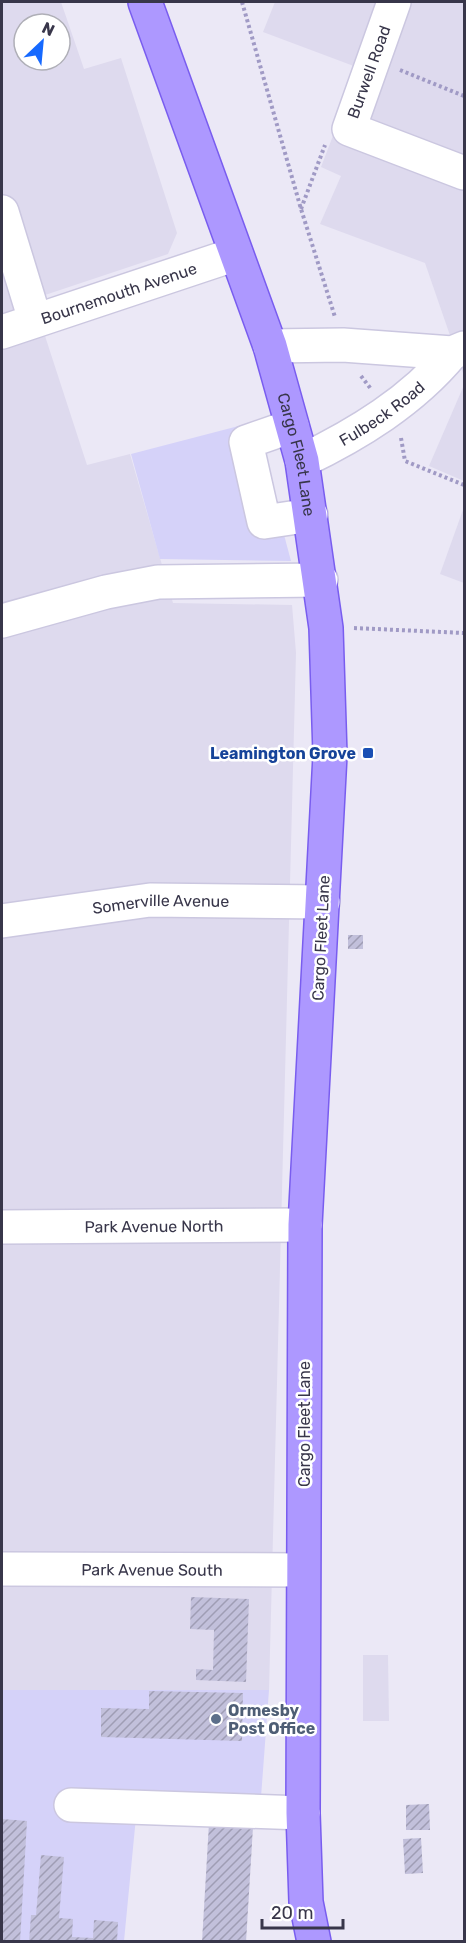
<svg xmlns="http://www.w3.org/2000/svg" width="466" height="1943" font-family="Rubik,sans-serif">
	<style>
		.residential { fill: #dedaee; fill-rule: evenodd }
		.commercial { fill: #d5d2f9 }
		.building { fill: url(#building-hatch) }
		.lines { fill: none; stroke-linecap: round; stroke-linejoin: round }
		.minor-casing { stroke: #cbc7e0; stroke-width: 36 }
		.major-casing { stroke: #795def; stroke-width: 36 }
		.path { stroke: #a09ac5; stroke-width: 4; stroke-dasharray: 3 3; stroke-linecap: butt }
		.minor { stroke: #fff; stroke-width: 33 }
		.major { stroke: #ad98ff; stroke-width: 33 }
		.transit-dot { fill: #1a4fb4; stroke: #fff; stroke-width: 2 }
		.service-dot { fill: #5c6f8a; stroke: #fff; stroke-width: 2 }
		.labels { text-anchor: middle; dominant-baseline: central; stroke-width: 5; stroke-linejoin: round; paint-order: stroke }
		.street-label { font-size: 16px; fill: #38364a; stroke: #fff }
		.transit-label { font-size: 16px; font-weight: bold; fill: #164399; stroke: #fff; text-anchor: end }
		.service-label { font-size: 16px; font-weight: bold; fill: #4e5e75; stroke: #fff; text-anchor: start }
	</style>
	<defs>
		<pattern id="building-hatch" width="6" height="6" patternUnits="userSpaceOnUse" patternTransform="scale(1.5)"><rect width="6" height="6" fill="#c2c0db"/><path d="M-1 1l2-2M0 6l6-6M5 7l2-2" fill="none" stroke="#9f9db4"/></pattern>
	</defs>
	<rect width="100%" height="100%" fill="#ebe8f6"/>
	<g class="residential">
		<path d="M7 2H61L84 69 121 58 177 233 168 254 33 299 87 465 130 454 173 603 292 605 296 653 269 1690H2V3ZM24 24H60V60H24Z"/>
		<polygon points="275,2 464,2 464,376 425,263 320,224 341,176 321,167 359,68 263,32"/>
		<polygon points="464,385 464,481 429,466"/>
		<polygon points="464,507 464,583 440,574"/>
		<polygon points="363,1655 388,1655 389,1721 363,1721"/>
	</g>
	<g class="commercial">
		<polygon points="254,422 291,561 160,559 131,454"/>
		<polygon points="2,1690 269,1690 259,1824 136,1817 124,1941 2,1942"/>
	</g>
	<g class="building">
		<rect x="348" y="935" width="15" height="14"/>
		<polygon points="191,1597 249,1599 246,1682 196,1680 196,1669 213,1670 214,1630 190,1629"/>
		<polygon points="149,1691 243,1693 242,1741 101,1737 101,1708 149,1709"/>
		<polygon points="429,1804 430,1830 406,1830 406,1805"/>
		<polygon points="2,1819 27,1821 20,1942 2,1942"/>
		<polygon points="209,1823 253,1827 246,1942 202,1942"/>
		<polygon points="421,1838 423,1873 405,1874 403,1839"/>
		<polygon points="41,1855 64,1857 59,1918 73,1919 72,1937 93,1938 94,1920 118,1922 117,1942 29,1942 31,1915 36,1915"/>
	</g>
	<g class="lines">
		<defs>
			<g id="minor">
				<polyline points="394,2 349,129 464,173"/>
				<polyline points="2,212 35,320"/>
				<path id="s1" d="M2 332 236 254"/>
				<polyline points="270,346 343,345 452,353 464,348"/>
				<polyline points="292,426 246,442 264,522 311,515"/>
				<path id="s2" d="M302 461C358 434 412 401 452 353"/>
				<polyline points="2,621 106,592 158,582 321,580"/>
				<path id="s3" d="M2 921 150 900 323 902"/>
				<path id="s4" d="M2 1227 305 1225"/>
				<path id="s5" d="M2 1569 303 1570"/>
				<polyline points="71,1805 303,1813"/>
			</g>
			<g id="major">
				<path id="s6" d="M145 2 270 346 302 461 326 628 330 755 305 1225 303 1813 306 1902 314 1942"/>
			</g>
		</defs>
		<use href="#minor" class="minor-casing"/>
		<use href="#major" class="major-casing"/>
		<g class="path">
			<polyline points="242,2 301,209 335,317"/>
			<polyline points="400,70 464,96"/>
			<polyline points="301,209 325,145"/>
			<polyline points="361,376 371,389"/>
			<polyline points="401,438 405,461 464,485"/>
			<polyline points="354,628 464,633"/>
		</g>
		<use href="#minor" class="minor"/>
		<use href="#major" class="major"/>
	</g>
	<rect class="transit-dot" x="362" y="747" width="12" height="12" rx="3"/>
	<circle class="service-dot" cx="216" cy="1719" r="6"/>
	<g class="labels">
		<g class="street-label">
			<text transform="translate(369 72) rotate(-70)">Burwell Road</text>
			<text stroke="none"><textPath href="#s1" startOffset="123">Bournemouth Avenue</textPath></text>
			<text stroke="none"><textPath href="#s2" startOffset="93">Fulbeck Road</textPath></text>
			<text stroke="none"><textPath href="#s6" startOffset="478">Cargo Fleet Lane</textPath></text>
			<text stroke="none"><textPath href="#s3" startOffset="160">Somerville Avenue</textPath></text>
			<text transform="translate(321 938) rotate(-87)">Cargo Fleet Lane</text>
			<text stroke="none"><textPath href="#s4" startOffset="152">Park Avenue North</textPath></text>
			<text transform="translate(304 1424) rotate(-90)">Cargo Fleet Lane</text>
			<text stroke="none"><textPath href="#s5" startOffset="150">Park Avenue South</textPath></text>
		</g>
		<g class="transit-label">
			<text x="356" y="753">Leamington Grove</text>
		</g>
		<g class="service-label">
			<text x="228" y="1710">Ormesby<tspan x="228" dy="18">Post Office</tspan></text>
		</g>
	</g>
	<rect width="466" height="1943" fill="none" stroke="#38364a" stroke-width="6"/>
	<g transform="translate(42 42) rotate(26)"><circle r="28" fill="#ffffff" stroke="#afafb7" stroke-width="1.5"/>
	<path d="M0-4.5L10 22L0 15L-10 22Z" fill="#1669ff"/>
	<text y="-9" font-size="16" font-weight="bold" text-anchor="middle" fill="#38364a">N</text>
	</g>
	<path d="M262 1919v9h81v-9" fill="none" stroke="#38364a" stroke-width="3"/>
	<text x="271" y="1919" font-size="18" fill="#38364a" stroke="#ffffff" stroke-width="4.5" paint-order="stroke">20 m</text>
</svg>
